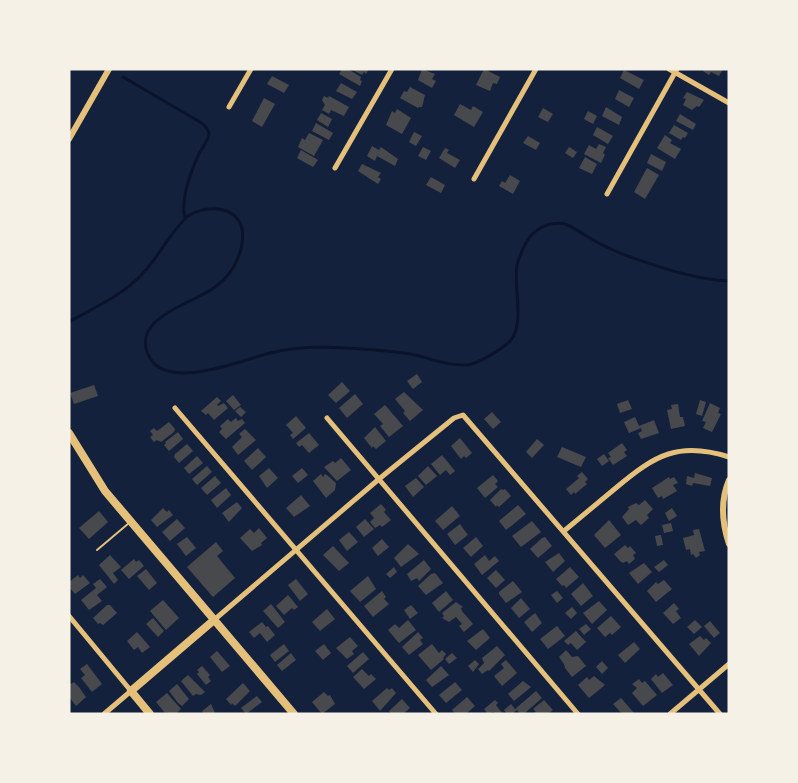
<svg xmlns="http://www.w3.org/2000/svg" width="798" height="783" font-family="Commissioner,sans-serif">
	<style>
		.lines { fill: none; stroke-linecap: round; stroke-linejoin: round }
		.stream { stroke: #0b132b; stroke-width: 3 }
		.building { fill: #48494c }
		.service { stroke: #e5c07b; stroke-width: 2 }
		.minor { stroke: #e5c07b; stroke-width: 5 }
		.tertiary { stroke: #e5c07b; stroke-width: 6 }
		.primary { stroke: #e5c07b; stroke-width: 8 }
	</style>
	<rect width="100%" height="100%" fill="#14213d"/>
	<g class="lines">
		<g class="stream">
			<path d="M123 77 200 122C204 125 208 128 209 133 209 140 202 148 199 154 191 171 180 200 185 218"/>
			<path d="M69 322C95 307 124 295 144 272 160 255 170 232 188 216 202 207 228 204 239 221 244 229 243 240 241 249 237 264 228 278 215 287 195 303 127 318 150 358 169 391 243 360 270 353 287 349 305 347 322 347 352 348 382 350 411 354 430 358 447 366 467 365 478 364 504 348 511 340 525 322 513 286 517 265 519 258 522 250 526 243 530 234 541 226 551 224 556 223 561 223 565 224 574 227 582 234 590 238 603 246 619 253 633 258 663 268 697 280 729 281"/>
		</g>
	</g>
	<g class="building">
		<polygon points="342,69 348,69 361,77 360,80 362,81 360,86 339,74"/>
		<polygon points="351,69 369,69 366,74 364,72 362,75"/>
		<polygon points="422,69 435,74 432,79 436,81 432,88 418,80"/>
		<polygon points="484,69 500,77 497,84 493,83 490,91 476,85"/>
		<polygon points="704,69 723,69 719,76 711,72 709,75 703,71"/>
		<polygon points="624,70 644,80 639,89 620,78"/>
		<polygon points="272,76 289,85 284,93 267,84"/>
		<polygon points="341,83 357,92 352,99 336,91"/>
		<polygon points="410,87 425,95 422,107 419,107 418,108 400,98 404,91 407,92"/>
		<polygon points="619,90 634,98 629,107 615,99"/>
		<polygon points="687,92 704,100 699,107 697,106 692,110 683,105 686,99 683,98"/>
		<polygon points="324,96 328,98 329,96 349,107 344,116 331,110 329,114 322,110 325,105 322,100"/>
		<polygon points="264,98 275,104 262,127 252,121"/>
		<polygon points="460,104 471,110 473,106 483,112 474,127 454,115"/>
		<polygon points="606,107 622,117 619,125 602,116"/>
		<polygon points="543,108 553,114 548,122 538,117"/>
		<polygon points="397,109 411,118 402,134 386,125 392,111 395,113"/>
		<polygon points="588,111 597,116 593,124 584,119"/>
		<polygon points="321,113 332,119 328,127 317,120"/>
		<polygon points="680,114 696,124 693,130 676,121"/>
		<polygon points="316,123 333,133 329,140 312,131"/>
		<polygon points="674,125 688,133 685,138 683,137 681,140 669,133"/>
		<polygon points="597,127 613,136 608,144 593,135"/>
		<polygon points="414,132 422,136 416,146 409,142"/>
		<polygon points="309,133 323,140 314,156 298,147 302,138 305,140"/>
		<polygon points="665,135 672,140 670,143 681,149 675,159 657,148"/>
		<polygon points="528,136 540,143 536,150 523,143"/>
		<polygon points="599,144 606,147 603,153 605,155 601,163 584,154 589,145 596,149"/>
		<polygon points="372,146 379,150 381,147 398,159 395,166 377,156 375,161 367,156"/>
		<polygon points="423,147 431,151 426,160 418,156"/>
		<polygon points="569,147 577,152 573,158 565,153"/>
		<polygon points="445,148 449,150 447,153 460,160 455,168 439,158"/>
		<polygon points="301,150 318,160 313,167 297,158"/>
		<polygon points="651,154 666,162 662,171 647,163"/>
		<polygon points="585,157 597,164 592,174 579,168"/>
		<polygon points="362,164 381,173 378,177 381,179 378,184 358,171"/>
		<polygon points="647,168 659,175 645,199 634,192"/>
		<polygon points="510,175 520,181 513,194 499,186 502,181 505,183"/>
		<polygon points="431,177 445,185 441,193 426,185"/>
		<polygon points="417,374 422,382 413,389 407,381"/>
		<polygon points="342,382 350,391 336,403 328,395"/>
		<polygon points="94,385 98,396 74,404 70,393"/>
		<polygon points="404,392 423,410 410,421 403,413 405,411 395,399"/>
		<polygon points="355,394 363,404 347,418 339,408"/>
		<polygon points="233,395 241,405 234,410 226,401"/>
		<polygon points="217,397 221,401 217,405 218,406 224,403 228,408 214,420 208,413 206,415 201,411"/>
		<polygon points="628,400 632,409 620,413 617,404"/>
		<polygon points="700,400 706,402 702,416 696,414"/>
		<polygon points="710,403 720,408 718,413 721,414 712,432 703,428 706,422 702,421"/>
		<polygon points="678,404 680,417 683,417 685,426 671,429 667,410 672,409 671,405"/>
		<polygon points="385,405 403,426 389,437 380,426 383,424 374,414"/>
		<polygon points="240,407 246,412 241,417 235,411"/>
		<polygon points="492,412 501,422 493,429 484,419"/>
		<polygon points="296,416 306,428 293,439 290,435 293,433 286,425"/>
		<polygon points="635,417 639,426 654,420 659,433 641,439 638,433 642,431 641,428 629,433 624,422"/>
		<polygon points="236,418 238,421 242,419 245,423 226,439 219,432 222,429 220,426 228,419 231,422"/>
		<polygon points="169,422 175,429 174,432 161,442 157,440 154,442 150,437 153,435 150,431 154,428 157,431"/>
		<polygon points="375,427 386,441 376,449 373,446 372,448 364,438"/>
		<polygon points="245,429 256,440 238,455 232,447 242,437 239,434"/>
		<polygon points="178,432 183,439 169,451 164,445 166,443 165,442"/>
		<polygon points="309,433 319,445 309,453 302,445 299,447 296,443"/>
		<polygon points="460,438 472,453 466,458 464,456 461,459 451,446"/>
		<polygon points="537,439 544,445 532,458 526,452"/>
		<polygon points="622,443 627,450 624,452 627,456 613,465 608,458 611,457 608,453"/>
		<polygon points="187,444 193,451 179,463 174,457 175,454"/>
		<polygon points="562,447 586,457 581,467 557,457"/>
		<polygon points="258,448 266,457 252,470 244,461"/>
		<polygon points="604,454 609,461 602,466 597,459"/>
		<polygon points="442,455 455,471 450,475 446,470 440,475 431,464"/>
		<polygon points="197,456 203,463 189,474 184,468"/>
		<polygon points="341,458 351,470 337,481 324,467 333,461 335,463"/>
		<polygon points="207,466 212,472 197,485 192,479"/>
		<polygon points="428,466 437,476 426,485 418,476"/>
		<polygon points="269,468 278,478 267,488 259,476"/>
		<polygon points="302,468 308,475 298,483 292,476"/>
		<polygon points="582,472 588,479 585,482 587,484 575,494 574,492 571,495 566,489 579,478 577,476"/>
		<polygon points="695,473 712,478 710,486 693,483 692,486 686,484 687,476 694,478"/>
		<polygon points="321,474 323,477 325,474 328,476 336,483 335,490 326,498 313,481"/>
		<polygon points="493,475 498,481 495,484 498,487 485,498 477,488"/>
		<polygon points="215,476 221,483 207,495 201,488"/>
		<polygon points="669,477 670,479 674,477 678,483 673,485 677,491 663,499 662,496 658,498 652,488"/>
		<polygon points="416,478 424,487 413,497 405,486"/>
		<polygon points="226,488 231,495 217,508 211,500"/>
		<polygon points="501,489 503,490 505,489 511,496 499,507 497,505 496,507 490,500"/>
		<polygon points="301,495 310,506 294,517 286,508"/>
		<polygon points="645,500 653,509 647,515 649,518 641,525 636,520 628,525 622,517 629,509 628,507 636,503 639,505"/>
		<polygon points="237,502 242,508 229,522 222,513"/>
		<polygon points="381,504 386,510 384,512 391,520 382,527 380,525 375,528 370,522 374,518 370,513"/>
		<polygon points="518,505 526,514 506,530 499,521"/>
		<polygon points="452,506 460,516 443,530 435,521"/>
		<polygon points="163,508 167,512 169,510 173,515 157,527 151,520"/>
		<polygon points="672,508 677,516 669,521 665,513"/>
		<polygon points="99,511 108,522 89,539 79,528"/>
		<polygon points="177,519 185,528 170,541 162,532"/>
		<polygon points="365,519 374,529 364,537 356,527"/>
		<polygon points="609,520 621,535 605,548 594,535"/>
		<polygon points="532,521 541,532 521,547 512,536"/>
		<polygon points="671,523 673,531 664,533 662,525"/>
		<polygon points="460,524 468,535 455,545 447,534"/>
		<polygon points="259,528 267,538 261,543 262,545 252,551 240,538 250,529 254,533"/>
		<polygon points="699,529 705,551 699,552 700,555 696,558 693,554 691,555 690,549 686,550 683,538 694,535 693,530"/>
		<polygon points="349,532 358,542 347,551 339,540"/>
		<polygon points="661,535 663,545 657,546 655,536"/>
		<polygon points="187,537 196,548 186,556 177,544"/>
		<polygon points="476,537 483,546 471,557 463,548"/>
		<polygon points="545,537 552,546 538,558 530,549 542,538"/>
		<polygon points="382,539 389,547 378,556 372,548"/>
		<polygon points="216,542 223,551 217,556 235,578 213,597 187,567"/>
		<polygon points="408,544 419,554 401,567 394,558"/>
		<polygon points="625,545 628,548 630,546 636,553 633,555 635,559 629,564 627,561 623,563 620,561 614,554"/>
		<polygon points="333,546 349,563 339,571 323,555"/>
		<polygon points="559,553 565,561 553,572 545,562"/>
		<polygon points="110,555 121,567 113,573 118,580 114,584 99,565"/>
		<polygon points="485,555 489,561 495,556 499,561 482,575 474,564"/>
		<polygon points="134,559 136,562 139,560 144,566 129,579 121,570"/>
		<polygon points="424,560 431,569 419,581 417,578 411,581 407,574"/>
		<polygon points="664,560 668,565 659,572 654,567"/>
		<polygon points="644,563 652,572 638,584 629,573"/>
		<polygon points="394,567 397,572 390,578 386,574"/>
		<polygon points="570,567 579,577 566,588 564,585 562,586 556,579"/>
		<polygon points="146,569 157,583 149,590 137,576"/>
		<polygon points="496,570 505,580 496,588 487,578"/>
		<polygon points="435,573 443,583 426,595 418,586 431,574"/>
		<polygon points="78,575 80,578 83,575 90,583 75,594 69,587 69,582"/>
		<polygon points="368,576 376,589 360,602 350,591"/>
		<polygon points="100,579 107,587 97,595 102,601 89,610 81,600 96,588 93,584"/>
		<polygon points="296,579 308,594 300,601 288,585"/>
		<polygon points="664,580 672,589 656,602 647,591 656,582 658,584"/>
		<polygon points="513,581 522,592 506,603 499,594 499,592"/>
		<polygon points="583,583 593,596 581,606 571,594"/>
		<polygon points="382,591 386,597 384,599 389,604 373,617 364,606"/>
		<polygon points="446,591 453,600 439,612 432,603"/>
		<polygon points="557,591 563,598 557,603 551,595"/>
		<polygon points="288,595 298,607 294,610 292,608 284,615 276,606"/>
		<polygon points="521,598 530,609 519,618 511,608"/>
		<polygon points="163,600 179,618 166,630 150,611"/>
		<polygon points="599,601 607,610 592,624 583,613"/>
		<polygon points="456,602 463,607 461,608 462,611 473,624 464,632 459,626 462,624 456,617 449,622 442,618 444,616 442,613"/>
		<polygon points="674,603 679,609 676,611 681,618 673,624 663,613"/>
		<polygon points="271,604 285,622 278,628 263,611"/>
		<polygon points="107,605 110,605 117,613 103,625 100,623 98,624 93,618"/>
		<polygon points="411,605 418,613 410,619 404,610"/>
		<polygon points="572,607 577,613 571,619 565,613"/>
		<polygon points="327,609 335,619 320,631 312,622"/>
		<polygon points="535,613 542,623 532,632 524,622"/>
		<polygon points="611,616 621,627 612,635 610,633 605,637 597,628"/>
		<polygon points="153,618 164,631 158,637 146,624"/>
		<polygon points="408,620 416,630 399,643 388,630 395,624 399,628"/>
		<polygon points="695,620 702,627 694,634 687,627"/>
		<polygon points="710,621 720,633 714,638 704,626"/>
		<polygon points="262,622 266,627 268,626 275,635 267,642 260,633 254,638 249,632"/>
		<polygon points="586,624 591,629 584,635 579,629"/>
		<polygon points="557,626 565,636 548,649 540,639"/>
		<polygon points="483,629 490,638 476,650 467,641"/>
		<polygon points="576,631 586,642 577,650 571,643 568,645 564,641"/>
		<polygon points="137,632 150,647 142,653 138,647 134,650 127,641"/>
		<polygon points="418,632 423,638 420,640 423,644 409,655 402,647"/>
		<polygon points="700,636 704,640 706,638 711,643 699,656 689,644"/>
		<polygon points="350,637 358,646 352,651 354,654 347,659 336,648"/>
		<polygon points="634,642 640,649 625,663 618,655"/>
		<polygon points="284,644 289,651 275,662 270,655"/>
		<polygon points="324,644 331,653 323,660 315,651"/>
		<polygon points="432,644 439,653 442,650 446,654 443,658 444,659 431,670 418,655"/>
		<polygon points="497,646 505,655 489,671 488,670 482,674 478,669 484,663 482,658"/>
		<polygon points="566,650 572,657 578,656 586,666 572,677 565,668 564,664 559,657"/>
		<polygon points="217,651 230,666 222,672 210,657"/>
		<polygon points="363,652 369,659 353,673 347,666"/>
		<polygon points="291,653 296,660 282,671 277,665"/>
		<polygon points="452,653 457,658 449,664 445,659"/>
		<polygon points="475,660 479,664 473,672 468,666"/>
		<polygon points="506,660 517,673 502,686 494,676 504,668 501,664"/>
		<polygon points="602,661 608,668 602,674 596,667"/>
		<polygon points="87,664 102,684 92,692 81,678 85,675 80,669"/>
		<polygon points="202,666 210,675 208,677 211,681 206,685 197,674 199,672 197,670"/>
		<polygon points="441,666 449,675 432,687 426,680"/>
		<polygon points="362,669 369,676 371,674 376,679 364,689 353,677"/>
		<polygon points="663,673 673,685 662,693 651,679 656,674 658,677"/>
		<polygon points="188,675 205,692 201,695 196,694 193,696 181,681"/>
		<polygon points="594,676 605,685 589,698 578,685 587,677 589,680"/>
		<polygon points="639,679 642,683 645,681 657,695 643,706 632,693 637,688 632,684"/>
		<polygon points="523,681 531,687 514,701 508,694"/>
		<polygon points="69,682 71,684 74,682 79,687 86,697 76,706 69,697"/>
		<polygon points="455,682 462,690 446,703 439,695"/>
		<polygon points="243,683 250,691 235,706 232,703 231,705 226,699"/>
		<polygon points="177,684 189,699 182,706 178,703 169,691"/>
		<polygon points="387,688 389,690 392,688 396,693 380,711 372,701"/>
		<polygon points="536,691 542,698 524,714 520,714 517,710 512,714 507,714 504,710 511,704 515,709"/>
		<polygon points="324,692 328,696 330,695 335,704 322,714 312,702"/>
		<polygon points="167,693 181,709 176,714 169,714 167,712 165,713 156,702"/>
		<polygon points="257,696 262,702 246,714 241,708"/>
		<polygon points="467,697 475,706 466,714 455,714 452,710"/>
		<polygon points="621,698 634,713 632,714 622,714 613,704"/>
		<polygon points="402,699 410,708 403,714 391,714 389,711"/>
		<polygon points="495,700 498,703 496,705 503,714 495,714 493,712 488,714 484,709"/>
		<polygon points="544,700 553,710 548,714 533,714 536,712 533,709"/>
		<polygon points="211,704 215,713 204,714 202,711"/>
	</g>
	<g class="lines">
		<polyline class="service" points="97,550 129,523"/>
		<g class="minor">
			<polyline points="669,69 729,103"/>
			<polyline points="229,107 251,69"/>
			<polyline points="335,168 392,69"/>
			<polyline points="474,179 536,69"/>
			<polyline points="607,194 677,69"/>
			<polyline points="175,408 436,714"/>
			<polyline points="327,418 578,714"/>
			<path d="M564 531C581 517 599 502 617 487 655 455 679 441 729 457"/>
			<polyline points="69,616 131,691 104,714"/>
			<polyline points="214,620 379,479 454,418 463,415 720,714"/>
			<polyline points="670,714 729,664"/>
		</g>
		<g class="tertiary">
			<polyline points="69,139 109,69"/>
			<path d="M729 480C720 501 722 523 729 544"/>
		</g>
		<g class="primary">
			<polyline points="69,433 105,491 294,714"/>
			<polyline points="150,714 131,691 214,620"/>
		</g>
	</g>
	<rect width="798" height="783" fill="none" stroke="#f6f1e7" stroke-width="141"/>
</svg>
